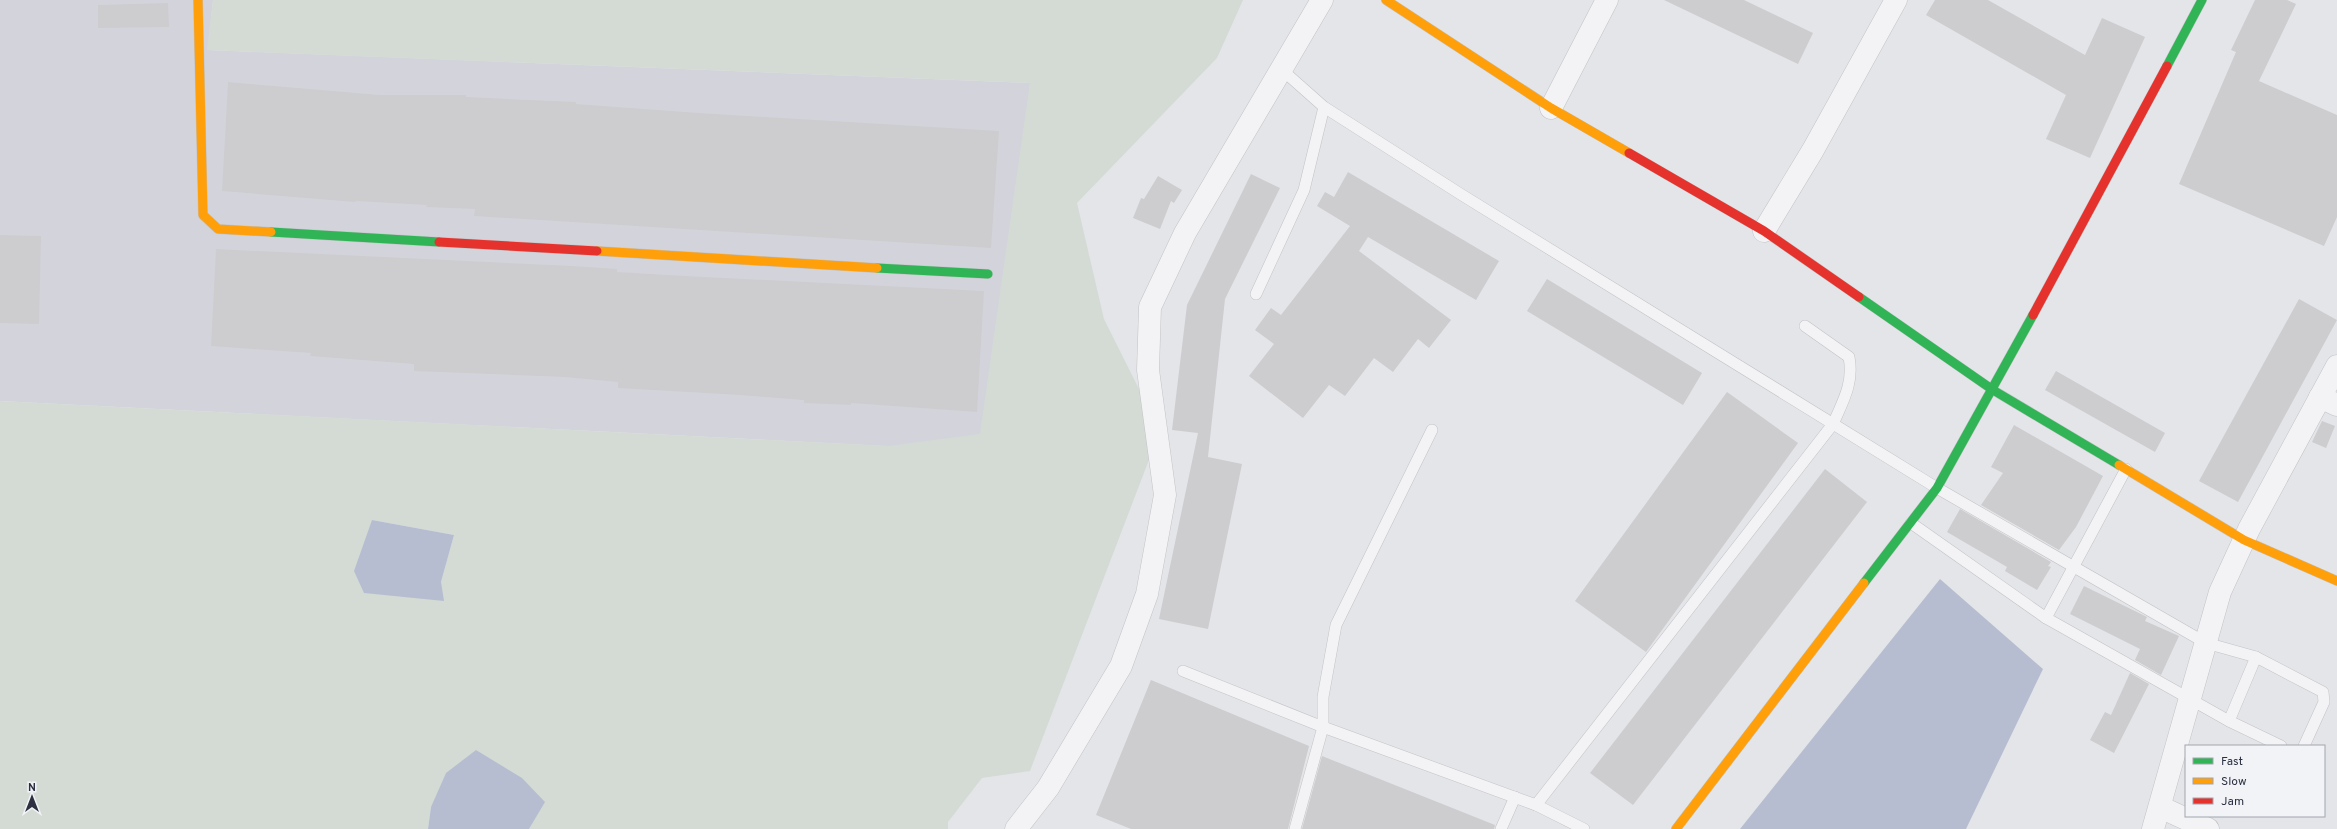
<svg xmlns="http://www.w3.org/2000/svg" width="2337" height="829" font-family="Overpass,sans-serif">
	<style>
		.built { fill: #d3d4db }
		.green { fill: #d4dbd5; fill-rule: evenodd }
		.water { fill: #b6bdd0 }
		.building { fill: #cdcdd0 }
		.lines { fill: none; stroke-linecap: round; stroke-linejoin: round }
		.lane-casing { stroke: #c2c3c6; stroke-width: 12 }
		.street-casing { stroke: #c2c3c6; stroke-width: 23 }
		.fast-casing { stroke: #c2c3c6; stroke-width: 10 }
		.slow-casing { stroke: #c2c3c6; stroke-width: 10 }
		.jam-casing { stroke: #c2c3c6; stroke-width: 10 }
		.lane { stroke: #f3f3f5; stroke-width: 11 }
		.street { stroke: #f3f3f5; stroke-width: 22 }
		.fast { stroke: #30b455; stroke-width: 9 }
		.slow { stroke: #ff9f0a; stroke-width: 9 }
		.jam { stroke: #e5322d; stroke-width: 9 }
	</style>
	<rect width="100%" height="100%" fill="#e4e5e8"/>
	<polygon class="built" points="0,0 213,0 208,50 1030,83 1004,452 0,401"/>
	<path class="green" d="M213 0H1243L1217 58 1077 203 1104 319 1160 431 1030 771 982 778 948 822V829H529L544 802 431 807 428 829H0V401L889 446 980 434 1030 83 207 50ZM372 520 454 535 441 582Z"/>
	<g class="water">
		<polygon points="372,520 454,535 441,582 444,601 364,593 354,571"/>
		<polygon points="1940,579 2043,669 1966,829 1740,829"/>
		<polygon points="476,750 522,778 545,802 529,829 428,829 431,807 446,773"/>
	</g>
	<g class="building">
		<polygon points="1664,0 1744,0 1813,33 1798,64"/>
		<polygon points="1935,0 1988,0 2085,55 2102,18 2145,37 2090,158 2046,139 2066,95 1926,15"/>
		<polygon points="2255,0 2287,0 2296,4 2259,81 2337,115 2337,217 2324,246 2179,184 2236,52 2231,50"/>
		<polygon points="168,3 169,27 98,28 98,5"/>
		<polygon points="228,82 380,95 466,95 466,97 576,102 576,104 699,113 999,131 991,248 474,216 475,209 426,207 427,205 356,201 355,202 222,191"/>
		<polygon points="1348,172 1499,261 1476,300 1368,237 1359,251 1451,320 1429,348 1418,339 1393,372 1374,358 1345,396 1329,385 1303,418 1249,376 1274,344 1255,330 1271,308 1281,315 1350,226 1317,206 1325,192 1334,197"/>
		<polygon points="1251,174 1280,188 1225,299 1208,457 1242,464 1208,629 1159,619 1198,433 1172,430 1187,305"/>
		<polygon points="1158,176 1182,190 1174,203 1171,201 1160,229 1133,218 1141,198 1144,199"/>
		<polygon points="0,235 41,236 39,324 0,323"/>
		<polygon points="216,249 573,266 617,269 617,272 686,276 984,291 977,412 851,403 851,405 804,403 804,400 740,395 618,388 618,382 565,377 414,371 414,364 310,356 311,353 211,346"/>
		<polygon points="1547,279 1702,373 1683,405 1527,311"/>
		<polygon points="2299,299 2337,320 2238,502 2199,481"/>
		<polygon points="2056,371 2165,433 2155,452 2045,390"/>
		<polygon points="1727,392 1798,443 1646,652 1575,601"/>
		<polygon points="2322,421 2335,426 2326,448 2312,442"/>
		<polygon points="2014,425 2103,476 2076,527 2059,550 1981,505 2003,473 1991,467"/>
		<polygon points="1825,469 1867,502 1633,805 1590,773"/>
		<polygon points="1960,509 2051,562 2048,566 2051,567 2037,590 2005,571 2007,567 1947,532"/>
		<polygon points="2084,586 2143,615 2147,617 2145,621 2179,636 2161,675 2135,660 2140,649 2070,614"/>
		<polygon points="2130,673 2149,684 2114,753 2090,740 2105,712 2111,715"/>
		<polygon points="1151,680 1309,746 1288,829 1131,829 1096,815"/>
		<polygon points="1322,756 1495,825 1494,829 1302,829"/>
	</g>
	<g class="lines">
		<defs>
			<g id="lane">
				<polyline points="1280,68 1324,107 1462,195 1937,488 2206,643 2256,657 2323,692 2324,702 2304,746"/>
				<polyline points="1256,294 1304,190 1324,107"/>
				<polyline points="1911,523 2046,618 2229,721 2281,746"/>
				<polyline points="2046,618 2126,469"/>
				<polyline points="1183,671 1323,727 1536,805 1584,829"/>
				<polyline points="2229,721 2256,657"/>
				<path d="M1536 805 1833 424C1843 401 1854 383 1849 357L1805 326"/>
				<polyline points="1295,829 1323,727 1323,697 1336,625 1432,430"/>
				<polyline points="1501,829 1515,797"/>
			</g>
			<g id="street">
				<polyline points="1551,108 1607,0"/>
				<polyline points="1764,231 1813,150 1896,0"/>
				<polyline points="2320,397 2337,405"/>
				<polyline points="2160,807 2208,829"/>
				<polyline points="1016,829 1048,788 1121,666 1147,594 1165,495 1148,370 1150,307 1185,233 1322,0"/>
				<polyline points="2153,829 2220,592 2249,529 2337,366"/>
			</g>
			<g id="fast">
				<polyline points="2167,66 2202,0"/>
				<polyline points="271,232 439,242"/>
				<polyline points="877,268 988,274"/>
				<polyline points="1859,297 1993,390 2119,465"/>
				<polyline points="1864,583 1937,488 2033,315"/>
			</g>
			<g id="slow">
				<polyline points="198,0 203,215 218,229 271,232"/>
				<polyline points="1386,0 1551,108 1629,153"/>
				<polyline points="597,251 877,268"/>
				<polyline points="2119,465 2244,540 2337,581"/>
				<polyline points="1676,829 1864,583"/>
			</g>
			<g id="jam">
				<polyline points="1629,153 1764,231 1859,297"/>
				<polyline points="439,242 597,251"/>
				<polyline points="2033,315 2167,66"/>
			</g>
		</defs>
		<use href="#lane" class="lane-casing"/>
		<use href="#street" class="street-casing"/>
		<use href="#fast" class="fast-casing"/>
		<use href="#slow" class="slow-casing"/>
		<use href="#jam" class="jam-casing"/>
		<use href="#lane" class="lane"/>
		<use href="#street" class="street"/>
		<use href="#fast" class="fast"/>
		<use href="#slow" class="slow"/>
		<use href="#jam" class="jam"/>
	</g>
	<rect x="2185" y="745" width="140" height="72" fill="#f2f3f7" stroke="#a3a5ae"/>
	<rect x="2193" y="758" width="20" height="6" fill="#30b455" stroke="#a3a5ae"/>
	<text x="2221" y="765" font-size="12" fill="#2c3040">Fast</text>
	<rect x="2193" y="778" width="20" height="6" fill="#ff9f0a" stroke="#a3a5ae"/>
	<text x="2221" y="785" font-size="12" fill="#2c3040">Slow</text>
	<rect x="2193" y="798" width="20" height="6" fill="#e5322d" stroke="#a3a5ae"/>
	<text x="2221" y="805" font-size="12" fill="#2c3040">Jam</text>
	<g transform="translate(32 797)" stroke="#f2f3f7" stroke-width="3" paint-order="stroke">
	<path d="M0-3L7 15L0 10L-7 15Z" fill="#2c3040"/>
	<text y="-6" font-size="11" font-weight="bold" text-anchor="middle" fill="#2c3040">N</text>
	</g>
</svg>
